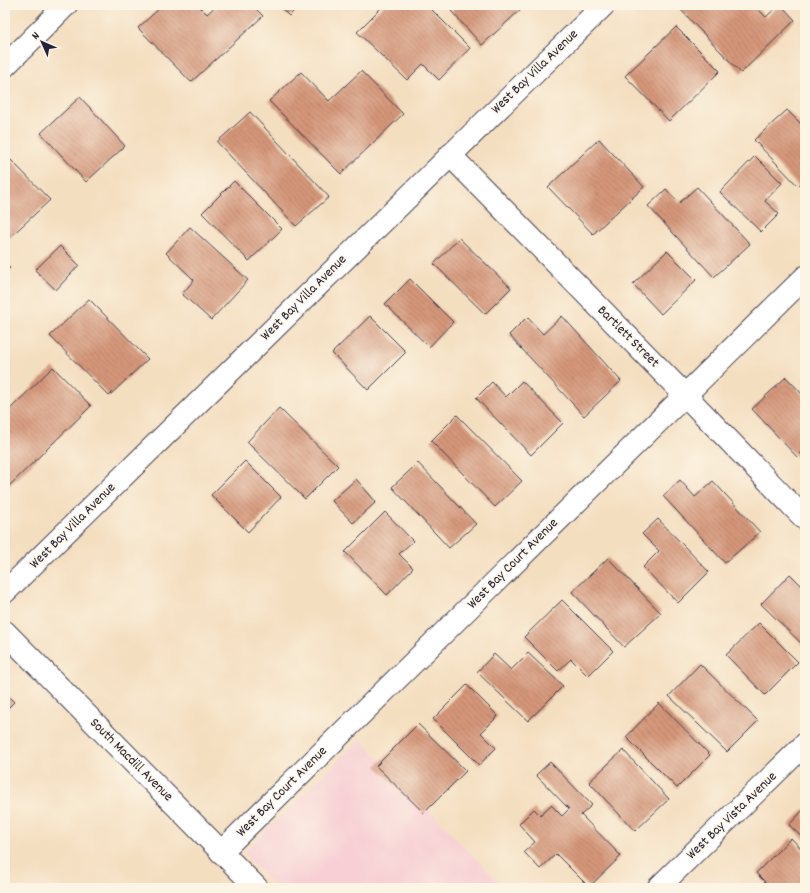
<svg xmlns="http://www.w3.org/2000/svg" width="810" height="893" font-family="Dekko,sans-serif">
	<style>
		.built { fill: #f7cfd4 }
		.building { fill: url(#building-back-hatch) }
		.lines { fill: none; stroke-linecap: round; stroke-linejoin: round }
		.minor-casing { stroke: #423e4f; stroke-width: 24 }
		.minor { stroke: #fff; stroke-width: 22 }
		.labels { text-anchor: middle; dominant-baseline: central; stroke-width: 3; stroke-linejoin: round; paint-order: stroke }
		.street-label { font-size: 14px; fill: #22223b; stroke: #fcf5e5 }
	</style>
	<defs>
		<pattern id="building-back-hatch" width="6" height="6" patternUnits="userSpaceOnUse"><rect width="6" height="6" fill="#d59679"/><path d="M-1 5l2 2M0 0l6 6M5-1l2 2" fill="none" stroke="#ac7a64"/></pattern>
	</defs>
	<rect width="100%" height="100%" fill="#fcf5e5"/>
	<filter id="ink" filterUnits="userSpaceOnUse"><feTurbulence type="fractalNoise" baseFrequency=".025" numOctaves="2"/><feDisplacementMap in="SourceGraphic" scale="8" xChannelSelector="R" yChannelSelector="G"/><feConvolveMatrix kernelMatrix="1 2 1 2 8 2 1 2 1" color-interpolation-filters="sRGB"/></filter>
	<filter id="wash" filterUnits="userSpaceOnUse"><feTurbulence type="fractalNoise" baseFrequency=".012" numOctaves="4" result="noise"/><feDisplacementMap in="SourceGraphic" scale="16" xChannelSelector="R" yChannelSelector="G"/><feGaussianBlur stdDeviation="0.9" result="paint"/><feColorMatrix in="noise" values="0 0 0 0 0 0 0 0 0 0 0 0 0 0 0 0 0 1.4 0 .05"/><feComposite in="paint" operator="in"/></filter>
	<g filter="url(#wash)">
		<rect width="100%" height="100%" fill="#f4dec0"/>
		<polygon class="built" points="360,739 504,888 277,888 243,853"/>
		<g id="blocks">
			<g class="building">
				<polygon points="163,5 198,5 207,14 217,5 252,5 263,16 191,82 138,28"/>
				<polygon points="278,5 300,5 289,16"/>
				<polygon points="384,5 427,5 470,48 439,80 423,64 407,80 357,32"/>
				<polygon points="458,5 515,5 520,10 482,45 451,11"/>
				<polygon points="686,5 754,5 766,17 779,5 781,5 795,20 741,73 681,10"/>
				<polygon points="676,27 720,71 669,121 625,76"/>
				<polygon points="361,71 403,114 341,174 269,101 301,72 329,101"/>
				<polygon points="80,97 125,146 86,182 41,133"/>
				<polygon points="787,110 805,128 805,180 798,186 754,140"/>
				<polygon points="250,112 329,197 296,226 217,142"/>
				<polygon points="599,139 644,187 593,234 548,187"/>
				<polygon points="755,156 782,183 765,201 779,214 761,232 720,192"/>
				<polygon points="11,160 50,200 7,240 5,238 5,166"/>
				<polygon points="234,181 282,229 249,261 202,213"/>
				<polygon points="697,187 750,244 714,277 648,206 666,189 679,203"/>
				<polygon points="190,227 248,280 211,320 182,294 194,280 166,253"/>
				<polygon points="459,238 511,288 485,314 434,264"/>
				<polygon points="60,246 79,265 56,290 35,270"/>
				<polygon points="667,251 696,280 661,314 633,284"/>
				<polygon points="5,263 10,268 5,273"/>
				<polygon points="410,279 453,322 429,347 385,304"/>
				<polygon points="89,299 148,359 109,396 50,336"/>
				<polygon points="370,316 406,352 368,390 332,353"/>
				<polygon points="562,316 621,381 584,416 509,335 527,317 543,334"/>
				<polygon points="53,367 91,406 5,490 5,414"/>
				<polygon points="786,377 805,397 805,449 797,457 752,409"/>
				<polygon points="522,381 563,423 531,455 476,398 492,382 506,397"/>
				<polygon points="279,408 338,466 305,499 247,442"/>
				<polygon points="457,415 522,481 495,507 431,441"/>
				<polygon points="245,461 281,497 248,532 211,495"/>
				<polygon points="418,463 476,524 449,548 392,487"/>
				<polygon points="356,479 376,502 353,523 332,501"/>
				<polygon points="680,480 695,497 713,481 760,532 725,563 663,496"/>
				<polygon points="385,512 413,541 399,554 413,568 387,595 345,552"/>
				<polygon points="658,519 709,572 678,603 643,567 659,551 642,534"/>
				<polygon points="608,558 661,613 624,647 572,592"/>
				<polygon points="790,574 805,589 805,647 761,604"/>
				<polygon points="562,600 613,651 588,676 571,659 558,671 524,637"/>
				<polygon points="759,623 798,662 765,695 726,655"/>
				<polygon points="528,653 563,686 528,721 477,672 494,654 511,670"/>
				<polygon points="700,664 758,721 727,752 669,696"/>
				<polygon points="467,685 498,716 481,733 496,748 479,765 433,719"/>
				<polygon points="5,693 14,702 5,711"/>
				<polygon points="659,703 710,755 677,788 626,737"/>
				<polygon points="418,724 466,771 424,813 376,766"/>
				<polygon points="623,750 669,799 635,831 589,782"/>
				<polygon points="550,762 592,805 581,815 621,856 589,887 556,854 540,869 524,852 535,842 519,824 534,809 540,815 551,805 562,816 569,809 536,775"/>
				<polygon points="805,808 805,840 789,825"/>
				<polygon points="791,838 805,853 805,888 771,888 756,873"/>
			</g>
		</g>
	</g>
	<g filter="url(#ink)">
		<use href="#blocks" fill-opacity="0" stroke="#423e4f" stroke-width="1"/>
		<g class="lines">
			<defs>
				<g id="minor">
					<polyline points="5,66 66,5"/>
					<polyline points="450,155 685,395 805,519"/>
					<polyline points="5,592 604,5"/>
					<polyline points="5,632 257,888"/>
					<polyline points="221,852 805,277"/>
					<polyline points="658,888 805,744"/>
				</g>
			</defs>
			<use href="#minor" class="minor-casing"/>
			<use href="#minor" class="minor"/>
		</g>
	</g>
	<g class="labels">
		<g class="street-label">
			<text transform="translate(535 72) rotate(-44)">West Bay Villa Avenue</text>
			<text transform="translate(304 298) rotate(-45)">West Bay Villa Avenue</text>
			<text transform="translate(628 337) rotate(45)">Bartlett Street</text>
			<text transform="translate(73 526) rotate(-45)">West Bay Villa Avenue</text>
			<text transform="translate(513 564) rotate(-45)">West Bay Court Avenue</text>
			<text transform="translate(131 760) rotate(45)">South Macdill Avenue</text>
			<text transform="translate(282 792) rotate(-45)">West Bay Court Avenue</text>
			<text transform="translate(732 816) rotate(-44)">West Bay Vista Avenue</text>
		</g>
	</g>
	<rect width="810" height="893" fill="none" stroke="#fcf5e5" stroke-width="20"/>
	<g transform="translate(42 42) rotate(315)" stroke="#fcf5e5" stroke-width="3" paint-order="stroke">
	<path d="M0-3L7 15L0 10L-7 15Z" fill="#22223b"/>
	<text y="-6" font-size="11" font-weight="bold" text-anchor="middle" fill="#22223b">N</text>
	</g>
</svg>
